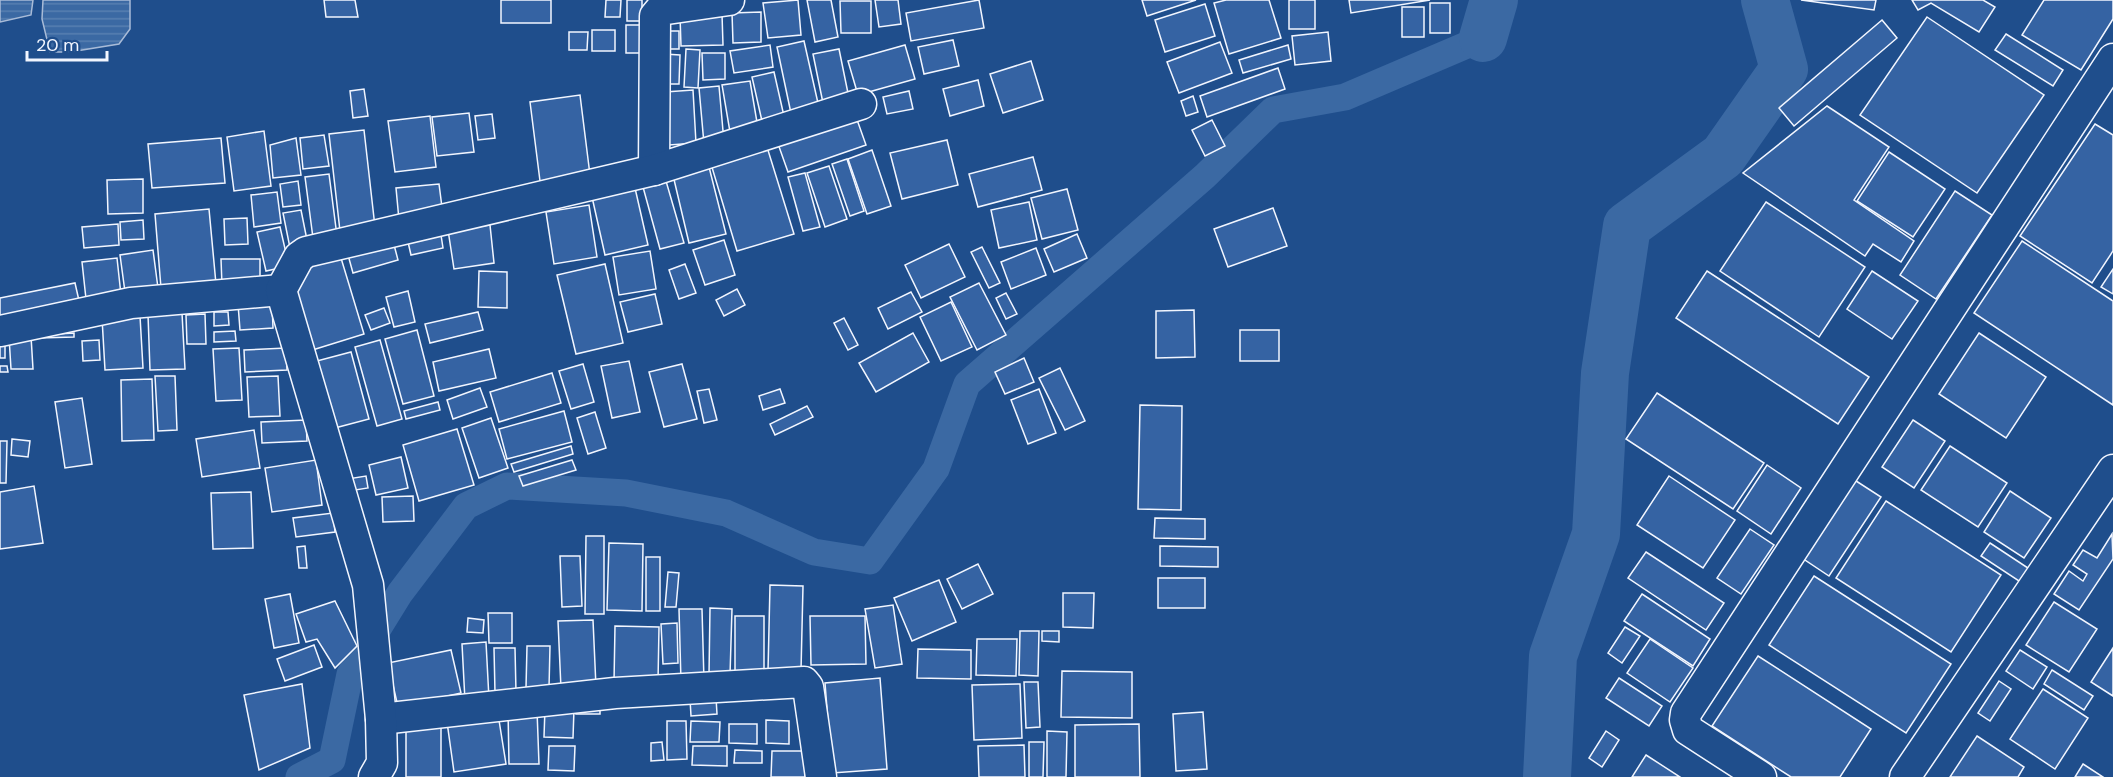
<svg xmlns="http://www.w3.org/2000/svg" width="2113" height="777" font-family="'DM Sans',sans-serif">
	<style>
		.water { fill: url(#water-rules); stroke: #a8bbd7; stroke-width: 1.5 }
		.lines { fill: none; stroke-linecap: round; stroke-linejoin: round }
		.canal { stroke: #3b69a3; stroke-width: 27 }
		.river { stroke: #3b69a3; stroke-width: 48 }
		.building { fill: #3563a3; stroke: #f2f6ff; stroke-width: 1.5 }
		.minor-casing { stroke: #f2f6ff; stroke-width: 33 }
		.minor { stroke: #1f4e8c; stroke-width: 30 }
	</style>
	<defs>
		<pattern id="water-rules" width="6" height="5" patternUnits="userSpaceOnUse" patternTransform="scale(1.5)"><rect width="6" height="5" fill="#3b69a3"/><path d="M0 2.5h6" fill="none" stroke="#587fb1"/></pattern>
	</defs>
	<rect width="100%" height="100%" fill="#1f4e8c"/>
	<g class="water">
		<polygon points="0,0 33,0 31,15 0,22"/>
		<polygon points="43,0 130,0 130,29 119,44 70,52 50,52 42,19"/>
	</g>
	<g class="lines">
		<polyline class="canal" points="299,777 332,760 350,674 400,593 466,506 507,486 626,493 726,513 814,552 870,561 936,469 967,384 1205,176 1273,110 1345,97 1483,38"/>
		<g class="river">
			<polyline points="1483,38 1494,0"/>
			<polyline points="1547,777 1553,656 1596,534 1605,373 1627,226 1723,156 1784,69 1765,0"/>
		</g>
	</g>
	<g class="building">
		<polygon points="324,0 355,0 358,17 326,17"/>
		<rect x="501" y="0" width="50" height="23"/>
		<polygon points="606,0 621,0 620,17 605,17"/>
		<rect x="627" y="0" width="15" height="21"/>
		<polygon points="798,0 801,35 768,38 763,3"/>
		<polygon points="807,0 831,0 838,37 815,42"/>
		<polygon points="875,0 898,0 901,24 879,27"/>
		<polygon points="979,0 984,28 911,41 906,13"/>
		<polygon points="1142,0 1196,0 1147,16"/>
		<polygon points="1226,0 1269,0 1281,38 1229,54 1214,3"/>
		<rect x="1289" y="0" width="26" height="29"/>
		<polygon points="1349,0 1430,0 1351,13"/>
		<polygon points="1801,0 1876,0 1874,10"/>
		<polygon points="1912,0 1983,0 1995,7 1979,32 1931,3 1918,10"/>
		<polygon points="2044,0 2113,0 2113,19 2081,70 2022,35"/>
		<polygon points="840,1 871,1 871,33 841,33"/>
		<rect x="1430" y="3" width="20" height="30"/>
		<polygon points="1205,4 1215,36 1165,52 1155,20"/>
		<rect x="1402" y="7" width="22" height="30"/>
		<polygon points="761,12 761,42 733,43 732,13"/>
		<polygon points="722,14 723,45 681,46 680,16"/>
		<polygon points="1927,17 2044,95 1977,193 1860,115"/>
		<polygon points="1882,20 1897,38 1794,126 1779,108"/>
		<rect x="626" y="25" width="14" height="28"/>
		<rect x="592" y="30" width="23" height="21"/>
		<rect x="663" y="31" width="16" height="18"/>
		<polygon points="569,32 588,32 587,50 569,50"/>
		<polygon points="1328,32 1331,61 1295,65 1292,36"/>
		<polygon points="2006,34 2063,70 2053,86 1995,50"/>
		<polygon points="953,40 959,66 924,74 918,47"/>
		<polygon points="804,41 820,112 792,118 777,47"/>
		<polygon points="1220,42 1232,73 1179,93 1167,62"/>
		<polygon points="770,45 773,67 734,73 730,51"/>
		<polygon points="905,45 915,79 858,95 848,61"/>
		<polygon points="1288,45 1291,59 1243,73 1239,60"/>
		<polygon points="686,49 700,50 698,88 684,87"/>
		<polygon points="839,49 850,103 824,108 813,54"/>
		<polygon points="702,53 725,53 725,79 703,80"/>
		<polygon points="664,54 680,55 679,84 664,84"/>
		<polygon points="1031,61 1043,100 1003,113 990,74"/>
		<polygon points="1278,68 1285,89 1207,117 1200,96"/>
		<polygon points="774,72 786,125 764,130 752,77"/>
		<polygon points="978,80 984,106 950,116 943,89"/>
		<polygon points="750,81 759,134 731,138 722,85"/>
		<polygon points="719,86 724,142 704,144 699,88"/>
		<polygon points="364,89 368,116 353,118 350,91"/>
		<polygon points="693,90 696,143 669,145 665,92"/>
		<polygon points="909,91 913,109 887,114 883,97"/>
		<polygon points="580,95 590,175 540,181 530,102"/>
		<polygon points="1193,96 1198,112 1186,116 1181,101"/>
		<polygon points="1827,106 1889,147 1854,200 1914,241 1901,262 1873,244 1865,256 1743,173"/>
		<polygon points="469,113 474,152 437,156 432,117"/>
		<polygon points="492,114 495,138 478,140 475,116"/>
		<polygon points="855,114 866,145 788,172 777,141"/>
		<polygon points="430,116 436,167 395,172 388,121"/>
		<polygon points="1212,120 1225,146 1205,156 1192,130"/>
		<polygon points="2095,124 2113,135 2113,251 2092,283 2020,236"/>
		<polygon points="364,130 375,227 340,231 329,134"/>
		<polygon points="264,131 271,186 234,191 227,137"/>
		<polygon points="324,135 329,166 303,169 300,138"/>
		<polygon points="221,138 225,183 152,188 148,144"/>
		<polygon points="296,138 301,175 273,178 270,145"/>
		<polygon points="947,140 958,185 902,199 890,153"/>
		<polygon points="767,147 794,234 737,251 711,164"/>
		<polygon points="872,150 891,206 867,214 848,159"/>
		<polygon points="1889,152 1945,189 1913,237 1857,201"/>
		<polygon points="1033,157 1042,190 978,207 969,174"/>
		<polygon points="847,159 864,211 850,216 832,164"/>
		<polygon points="708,163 726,234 689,243 672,171"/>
		<polygon points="829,166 847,219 825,227 807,173"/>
		<polygon points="805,173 820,227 803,231 788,177"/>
		<polygon points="329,174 337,236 313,238 305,177"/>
		<polygon points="143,179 143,213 108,214 107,180"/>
		<polygon points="298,181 301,205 283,207 280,184"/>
		<polygon points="666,181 684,243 660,249 643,187"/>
		<polygon points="439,184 443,215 399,220 396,188"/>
		<polygon points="635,188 648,245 605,255 592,197"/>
		<polygon points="1067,189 1078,230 1042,239 1031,198"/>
		<polygon points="1955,191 1992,215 1936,299 1900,275"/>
		<polygon points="277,192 281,223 254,227 251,195"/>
		<polygon points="1029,202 1037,240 999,248 991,210"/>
		<polygon points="1766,202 1865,267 1819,337 1720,271"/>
		<polygon points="589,205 597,257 554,264 546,212"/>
		<polygon points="1273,208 1287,246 1228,267 1214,229"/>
		<polygon points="209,209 216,284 161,288 155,214"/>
		<polygon points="301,210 308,245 290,248 283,213"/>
		<polygon points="247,218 248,244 225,245 224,219"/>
		<polygon points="143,220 144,239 121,240 120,222"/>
		<polygon points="118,224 119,245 84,248 82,227"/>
		<polygon points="490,225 494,263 454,269 448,230"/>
		<polygon points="280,227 289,266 266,271 257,232"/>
		<polygon points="1077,234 1087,258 1054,272 1044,249"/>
		<polygon points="441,235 443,248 411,255 408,242"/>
		<polygon points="724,240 735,275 705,285 693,250"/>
		<polygon points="393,241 398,260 353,273 348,255"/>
		<polygon points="2022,241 2113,301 2113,405 1974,313"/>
		<polygon points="949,244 965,277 921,298 905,265"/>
		<polygon points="982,247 1000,283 989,288 971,252"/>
		<polygon points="1036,248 1046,275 1011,289 1001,262"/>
		<polygon points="153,250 158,288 125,292 120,255"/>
		<polygon points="650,251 656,289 619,295 613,257"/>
		<polygon points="117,258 121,295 86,299 82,262"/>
		<polygon points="341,258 364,334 306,352 290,290 300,268"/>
		<polygon points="221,259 260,259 260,285 222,286"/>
		<polygon points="605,264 623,343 576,354 557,275"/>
		<polygon points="685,264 696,293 679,299 669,270"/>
		<polygon points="2113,269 2113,294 2101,287"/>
		<polygon points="479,271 507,272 507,308 478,307"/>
		<polygon points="1707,271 1869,377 1838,424 1676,318"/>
		<polygon points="1872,271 1918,301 1892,339 1847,309"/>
		<polygon points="75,283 80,305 0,322 0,298"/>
		<polygon points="979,283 1006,335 977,350 950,297"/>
		<polygon points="737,289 745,305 724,316 716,300"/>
		<polygon points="408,291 415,322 394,327 386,297"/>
		<polygon points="911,292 922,312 888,329 878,308"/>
		<polygon points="1006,293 1017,314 1006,319 996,298"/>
		<polygon points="655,294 662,324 628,332 620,302"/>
		<polygon points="272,302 273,328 240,330 238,304"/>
		<polygon points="951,302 972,347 941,361 920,317"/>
		<polygon points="384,308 390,323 371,330 365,315"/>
		<polygon points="1194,310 1195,357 1156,358 1156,311"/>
		<polygon points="214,312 228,312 229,325 214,326"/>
		<polygon points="478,312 483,330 430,343 425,324"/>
		<polygon points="182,313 185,369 150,370 148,315"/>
		<polygon points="205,314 206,344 187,344 186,315"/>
		<polygon points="140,316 143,368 105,370 102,318"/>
		<polygon points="844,318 858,345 848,350 834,323"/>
		<polygon points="417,330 434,396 403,404 385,339"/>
		<rect x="1240" y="330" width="39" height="31"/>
		<polygon points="235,331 236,341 214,342 214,332"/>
		<polygon points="74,333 74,337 39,338 39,335"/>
		<polygon points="913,333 929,362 876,392 859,363"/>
		<polygon points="1979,333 2046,377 2006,438 1939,394"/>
		<polygon points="31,336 33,369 11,369 9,337"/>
		<polygon points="99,340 100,360 83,361 82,341"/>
		<polygon points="380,340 402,419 377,426 355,347"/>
		<rect x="0" y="344" width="5" height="14"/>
		<polygon points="239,348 242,400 216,401 213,349"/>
		<polygon points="286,348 287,370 245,372 244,350"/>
		<polygon points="489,349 496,378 439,391 433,362"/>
		<polygon points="351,352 369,419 331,429 313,362"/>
		<polygon points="1024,358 1034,382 1005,394 995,372"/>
		<polygon points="629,361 640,412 612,418 601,366"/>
		<polygon points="583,364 594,402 571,409 559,371"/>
		<polygon points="682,364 697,419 664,427 649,372"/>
		<polygon points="0,366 7,366 8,372 0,372"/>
		<polygon points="1060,368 1085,421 1065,430 1039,378"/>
		<polygon points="552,373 561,403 499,422 490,392"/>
		<polygon points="155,376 175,376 177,430 158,431"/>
		<polygon points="278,376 280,416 249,417 247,377"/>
		<polygon points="152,379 154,440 122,441 121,380"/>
		<polygon points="480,388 487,407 453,419 447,400"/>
		<polygon points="709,389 717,420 704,423 697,391"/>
		<polygon points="780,389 785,403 763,410 759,396"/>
		<polygon points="1039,389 1056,433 1028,444 1011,400"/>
		<polygon points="1657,393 1764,463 1733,509 1626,439"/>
		<polygon points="82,398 92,464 65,468 55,402"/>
		<polygon points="438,402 440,410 406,419 404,411"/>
		<polygon points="1140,405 1182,406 1181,510 1138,509"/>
		<polygon points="807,406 813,417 775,435 770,424"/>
		<polygon points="564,411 572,442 507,459 499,429"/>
		<polygon points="595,412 606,448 588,454 577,418"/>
		<polygon points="491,418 508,468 479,478 462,428"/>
		<polygon points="306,420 307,441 262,443 261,422"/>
		<polygon points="1913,420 1945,441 1914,488 1882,467"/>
		<polygon points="457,429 474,485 419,501 403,445"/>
		<polygon points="254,430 260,468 202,477 196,439"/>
		<polygon points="12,439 30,441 28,457 11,455"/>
		<polygon points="0,441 7,441 6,483 0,483"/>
		<polygon points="571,446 573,454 514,472 511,464"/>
		<polygon points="1950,446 2007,483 1978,527 1921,490"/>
		<polygon points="401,457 408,488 376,495 369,465"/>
		<polygon points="316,460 322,505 272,512 265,468"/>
		<polygon points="572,460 576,470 523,486 519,476"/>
		<polygon points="1767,465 1801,488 1771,534 1737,511"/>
		<polygon points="366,476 368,488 343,492 341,480"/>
		<polygon points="1669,476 1735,520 1703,568 1637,525"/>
		<polygon points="1853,479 1881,497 1829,576 1802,558"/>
		<polygon points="34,486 43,543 0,549 0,492"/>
		<polygon points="2010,491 2051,518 2024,558 1984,532"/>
		<polygon points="251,492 253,548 213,549 211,493"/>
		<polygon points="413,496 414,521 383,522 382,497"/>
		<polygon points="1886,501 2001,575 1951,652 1836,578"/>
		<polygon points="333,513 335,532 296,537 293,518"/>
		<polygon points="1155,518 1205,519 1205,539 1154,538"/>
		<polygon points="1750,529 1774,545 1741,594 1717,578"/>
		<polygon points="2112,534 2113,559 2079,610 2054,594 2069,571 2083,581 2087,574 2073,565 2083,550 2097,558"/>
		<polygon points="586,536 604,536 604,614 585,614"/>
		<polygon points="609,543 643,544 642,611 607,610"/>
		<polygon points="1990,543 2031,570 2022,583 1981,556"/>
		<polygon points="305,546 307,568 299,568 297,547"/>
		<polygon points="1160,546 1218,547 1218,567 1160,566"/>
		<polygon points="1646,552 1724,603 1706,630 1628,578"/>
		<polygon points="560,556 580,556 582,606 562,607"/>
		<rect x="646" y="557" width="14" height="54"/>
		<polygon points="978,564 993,594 962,609 947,579"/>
		<polygon points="668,572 679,573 676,607 665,607"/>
		<polygon points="1814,576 1951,664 1906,733 1769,645"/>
		<rect x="1158" y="578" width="47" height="30"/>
		<polygon points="939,580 956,622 912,641 894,598"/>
		<polygon points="770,585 803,586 801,671 768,671"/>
		<polygon points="1063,593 1094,593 1093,628 1063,627"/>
		<polygon points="290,594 299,643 274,648 265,599"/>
		<polygon points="1642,594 1710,639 1693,666 1624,621"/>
		<polygon points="335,601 357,646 335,668 317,639 306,642 296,614"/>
		<polygon points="2054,602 2097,629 2069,672 2026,645"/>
		<polygon points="893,605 902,664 875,668 865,609"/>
		<polygon points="710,608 732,609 730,675 709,675"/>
		<polygon points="679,609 702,609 704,681 681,682"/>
		<polygon points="488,613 512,613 512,643 489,643"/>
		<rect x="735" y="616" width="29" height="59"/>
		<polygon points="810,616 865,616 866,664 811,665"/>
		<polygon points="468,618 484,620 483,633 467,632"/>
		<polygon points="593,620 596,687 561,689 558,621"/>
		<polygon points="677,623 678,663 663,664 661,624"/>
		<polygon points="615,626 659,627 658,682 614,682"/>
		<polygon points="1625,627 1640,636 1622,663 1608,653"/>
		<polygon points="1020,631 1039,631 1038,676 1019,675"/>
		<polygon points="1042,631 1059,631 1059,642 1042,641"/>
		<polygon points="977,639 1017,639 1016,676 976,675"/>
		<polygon points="1650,639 1693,668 1670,702 1627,673"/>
		<polygon points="486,642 489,699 465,701 462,644"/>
		<polygon points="314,645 322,667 285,681 277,659"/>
		<polygon points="527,646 550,646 549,688 526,688"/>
		<polygon points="494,648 515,648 516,692 495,693"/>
		<polygon points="2113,648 2113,696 2091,682"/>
		<polygon points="918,649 971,650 971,679 917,678"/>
		<polygon points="451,650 461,693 398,707 388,663"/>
		<polygon points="2020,650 2047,667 2033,689 2006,671"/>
		<polygon points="1758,656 1871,729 1840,777 1791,777 1712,726"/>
		<polygon points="2052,670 2093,696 2084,710 2044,684"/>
		<polygon points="1062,671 1132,672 1132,718 1061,717"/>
		<polygon points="880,678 887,769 832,773 825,683"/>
		<polygon points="1619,678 1662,706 1649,726 1606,698"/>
		<polygon points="1999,681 2011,689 1990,721 1978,713"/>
		<polygon points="1024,682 1038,682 1040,727 1026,728"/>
		<polygon points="302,684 310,748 259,770 244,695"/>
		<polygon points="1020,684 1022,738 974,740 972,685"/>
		<polygon points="2043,689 2088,718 2055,769 2010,739"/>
		<polygon points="716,697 717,714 691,716 690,699"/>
		<polygon points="600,702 600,714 576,714 576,703"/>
		<polygon points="545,708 574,709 573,738 544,737"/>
		<polygon points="508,710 537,710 539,764 509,764"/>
		<polygon points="1203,712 1207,769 1176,771 1173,714"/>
		<polygon points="498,714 506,764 454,772 447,722"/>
		<polygon points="766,720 789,721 789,744 766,743"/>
		<polygon points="667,721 686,721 687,759 667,760"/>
		<polygon points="691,721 720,722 719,742 690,742"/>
		<polygon points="729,724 757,724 757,744 729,743"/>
		<polygon points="1139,724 1140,777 1075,777 1075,725"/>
		<rect x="406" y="727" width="35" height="50"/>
		<polygon points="1047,731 1067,732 1066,777 1047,777"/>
		<polygon points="1606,731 1619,740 1602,767 1589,758"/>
		<polygon points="1977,736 2024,767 2018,777 1950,777"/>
		<polygon points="662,742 664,760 651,761 651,743"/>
		<polygon points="1029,742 1044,742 1043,777 1029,777"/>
		<polygon points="1024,745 1025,777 979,777 978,746"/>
		<polygon points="549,746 575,746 574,771 548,770"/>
		<polygon points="693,746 727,746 727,766 692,765"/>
		<polygon points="735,750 762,751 762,763 734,763"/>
		<polygon points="772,751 805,751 805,777 771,777"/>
		<polygon points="1646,755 1680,777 1632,777"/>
		<polygon points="2083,764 2103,777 2075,777"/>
	</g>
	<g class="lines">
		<defs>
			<g id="minor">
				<polyline points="654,170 655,16 660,10 729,0"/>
				<polyline points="0,331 131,303 281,290"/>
				<polyline points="381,719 615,693 804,682 808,687 821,777"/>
				<polyline points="374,777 382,763 381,719 368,585 281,290 299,257 306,252 654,170 861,104"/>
				<polyline points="1761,777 1688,730 1685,720 1686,713 2113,59"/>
				<polyline points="1905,777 2113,470"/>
			</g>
		</defs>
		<use href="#minor" class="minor-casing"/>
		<use href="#minor" class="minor"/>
	</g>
	<path d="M27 51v9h80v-9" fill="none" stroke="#f2f6ff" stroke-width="3"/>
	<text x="36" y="51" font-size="18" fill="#f2f6ff" stroke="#1f4e8c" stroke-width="4.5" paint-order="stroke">20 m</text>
</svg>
